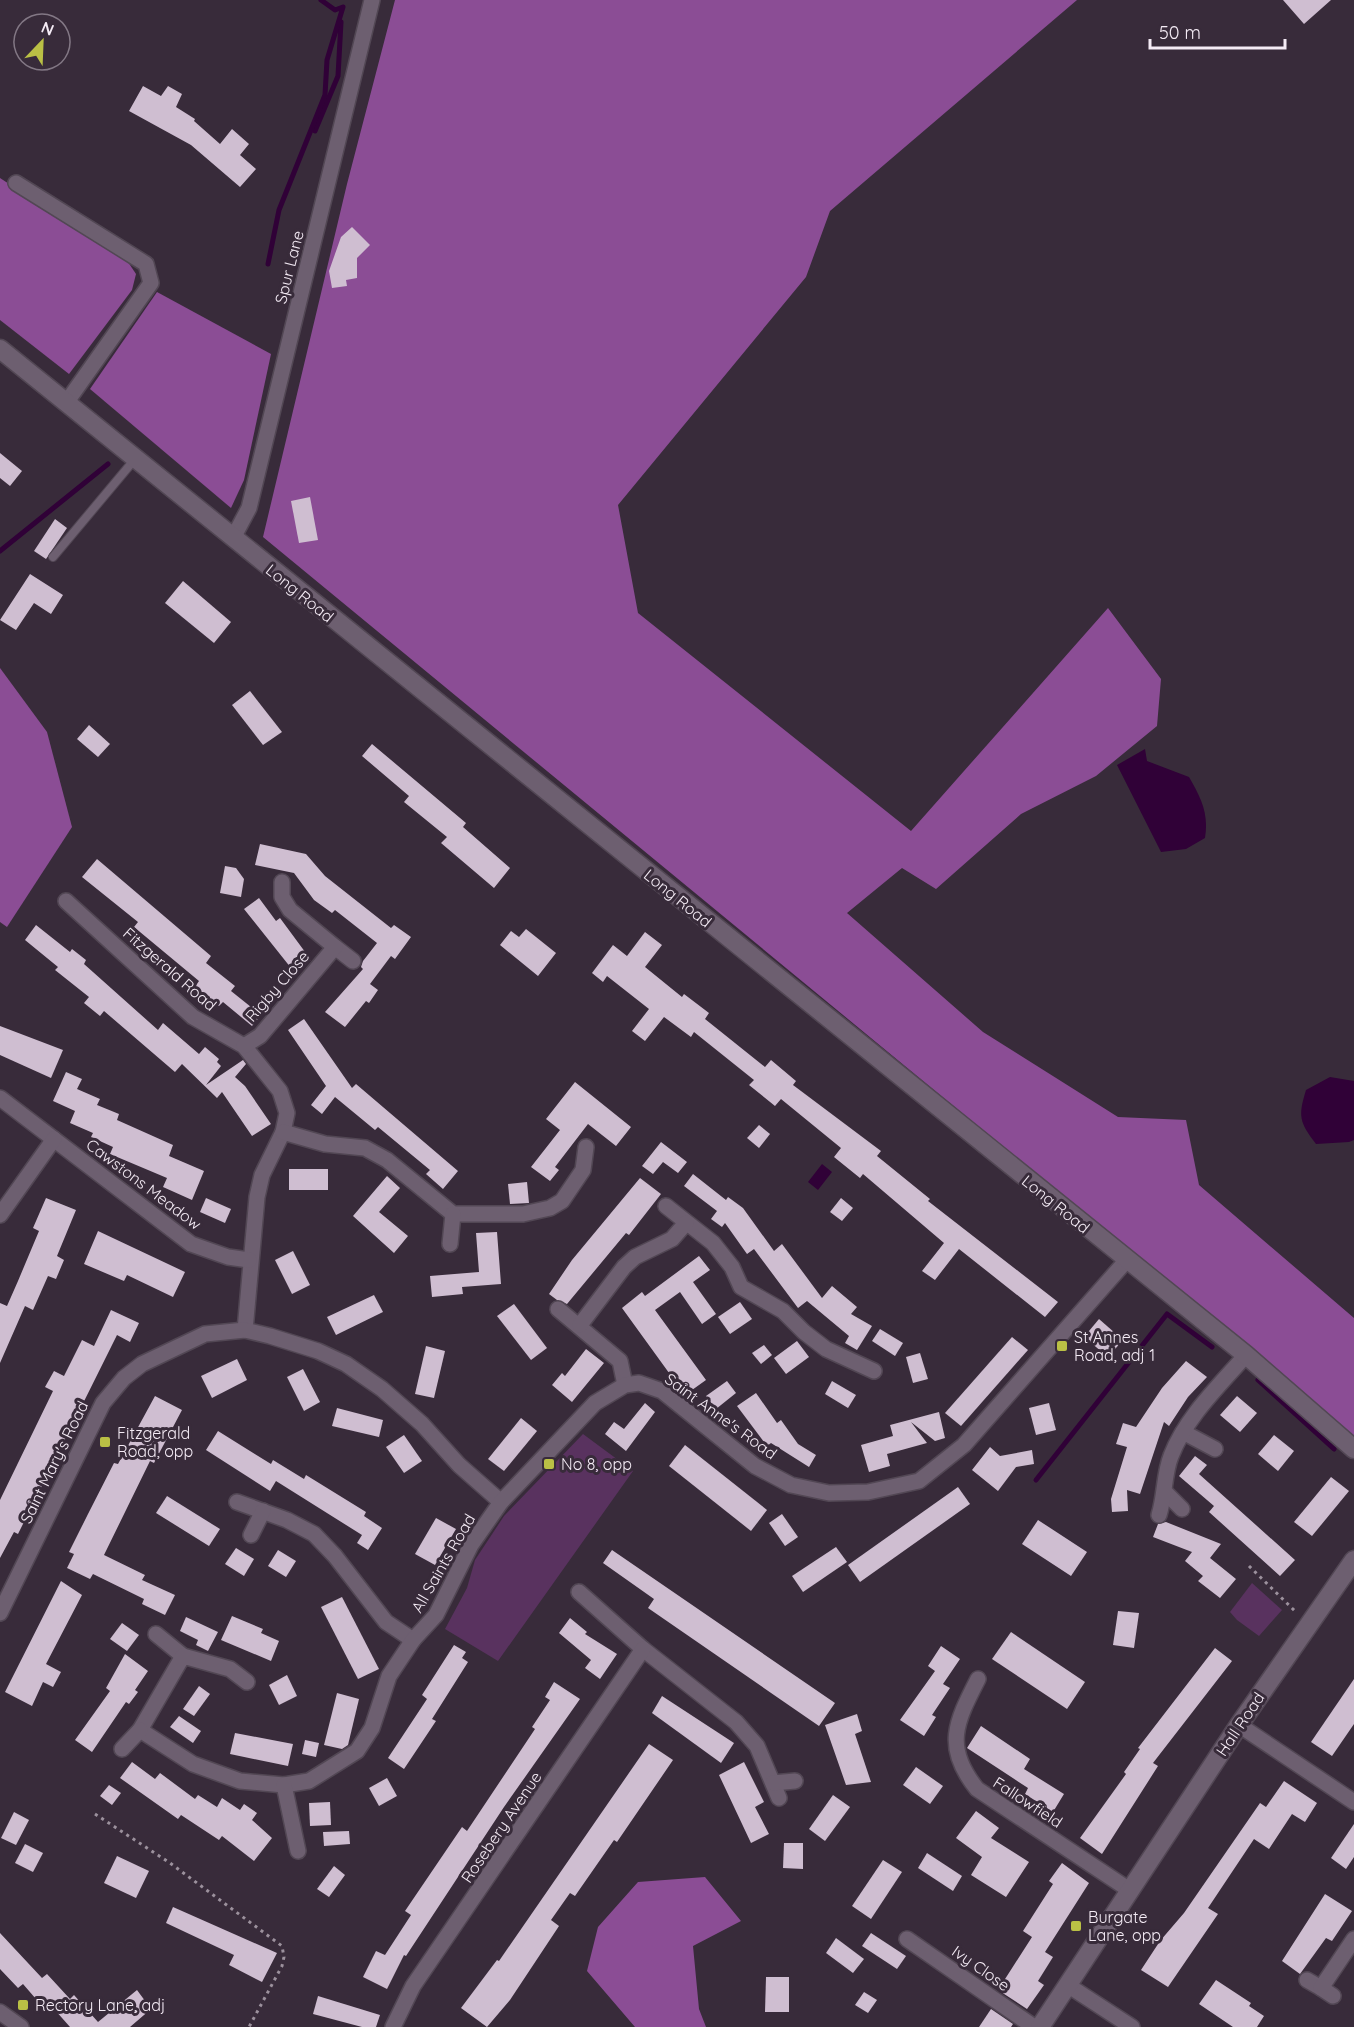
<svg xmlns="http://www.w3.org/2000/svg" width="1354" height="2027" font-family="Quicksand,sans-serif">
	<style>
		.green { fill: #59325f }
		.forest { fill: #8b4d95 }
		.water { fill: #300137 }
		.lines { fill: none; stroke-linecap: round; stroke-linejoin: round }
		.stream { stroke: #300137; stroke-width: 5 }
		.building { fill: #cfbed1 }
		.lane-casing { stroke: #524754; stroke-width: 10 }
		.street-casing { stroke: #524754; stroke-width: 18 }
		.secondary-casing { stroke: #524754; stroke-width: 21 }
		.path { stroke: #9c919d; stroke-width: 3; stroke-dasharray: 3 4.5; stroke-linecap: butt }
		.lane { stroke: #6d5f70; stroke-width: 8 }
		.street { stroke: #6d5f70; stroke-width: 15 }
		.secondary { stroke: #6d5f70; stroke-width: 18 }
		.poi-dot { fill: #bac045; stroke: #382b3a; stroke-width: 2 }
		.labels { text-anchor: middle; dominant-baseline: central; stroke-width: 6; stroke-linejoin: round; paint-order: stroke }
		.street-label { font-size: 16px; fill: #f4ebf5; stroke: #382b3a }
		.poi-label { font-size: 16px; fill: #f4ebf5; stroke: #382b3a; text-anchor: start }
	</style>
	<rect width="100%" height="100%" fill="#382b3a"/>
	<g class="green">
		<polygon points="583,1434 633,1471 498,1661 445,1629 467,1588 475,1560 504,1516"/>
		<polygon points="1252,1583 1282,1610 1259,1636 1237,1620 1230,1612"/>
	</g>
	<g class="forest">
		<polygon points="395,0 1077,0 830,211 806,277 618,505 638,613 911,831 1108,608 1161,679 1157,726 1096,776 1021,814 936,889 902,868 847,913 983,1032 1118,1117 1186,1120 1199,1185 1354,1318 1354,1436 263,537 347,184"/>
		<polygon points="0,178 128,262 136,274 132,290 69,374 0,320"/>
		<polygon points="157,292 271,354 244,480 231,508 90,389"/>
		<polygon points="0,668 47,732 72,827 7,927 0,922"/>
		<polygon points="705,1877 741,1921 693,1946 699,2009 706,2027 635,2027 587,1971 598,1927 638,1882"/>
	</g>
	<g class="water">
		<path d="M1145 749 1147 761 1189 777C1201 798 1209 813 1205 838L1186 849 1161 852 1117 765Z"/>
		<path d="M1330 1077 1354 1081V1140L1349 1142 1316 1144C1299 1122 1298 1116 1306 1090Z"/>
		<polygon points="822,1164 832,1172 818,1190 808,1182"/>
	</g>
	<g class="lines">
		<g class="stream">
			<polyline points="315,131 338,76 341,22"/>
			<polyline points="268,264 279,210 325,95 327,60 343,7 335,10 321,0"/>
			<polyline points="0,551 108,464"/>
			<polyline points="1258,1380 1334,1449"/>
			<polyline points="1036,1480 1167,1314 1212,1347"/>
		</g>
	</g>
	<g class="building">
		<polygon points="1283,0 1331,0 1304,24"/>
		<polygon points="143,86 161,96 168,86 182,94 176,107 195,119 194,121 220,144 232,129 249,144 240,155 256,169 240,187 191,145 129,111"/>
		<polygon points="352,227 370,245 357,258 357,278 346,280 347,286 332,288 329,271 341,237"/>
		<polygon points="0,453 22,471 10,486 0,478"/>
		<polygon points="310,497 318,540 299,543 291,501"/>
		<polygon points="55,519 67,528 46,559 34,551"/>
		<polygon points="30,574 63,595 51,614 34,603 16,630 0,620"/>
		<polygon points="183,581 231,622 214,643 165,603"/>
		<polygon points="250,691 282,732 263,745 232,705"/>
		<polygon points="89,725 110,744 98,757 77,739"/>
		<polygon points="372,744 466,823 463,827 510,868 494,888 441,843 447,837 404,802 409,796 362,756"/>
		<polygon points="260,844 306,854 325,876 391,928 394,925 411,937 395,959 391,956 370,984 378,990 369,1003 366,1001 345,1027 325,1012 363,969 361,967 363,961 377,943 335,910 332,913 314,900 294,873 255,865"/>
		<polygon points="97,859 211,956 206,963 235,986 231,991 261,1015 252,1026 223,1002 219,1006 195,987 199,981 134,927 138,922 82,877"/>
		<polygon points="225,866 236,868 244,879 241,897 220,893"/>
		<polygon points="259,898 276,921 280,918 311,960 295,973 244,909"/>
		<polygon points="36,925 70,952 72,949 86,960 84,964 158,1030 163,1023 199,1054 205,1047 219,1059 217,1062 221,1066 206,1085 243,1060 246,1064 235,1077 245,1086 271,1124 252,1136 222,1092 217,1098 182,1064 175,1072 104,1011 100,1016 84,1003 89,997 55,970 58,967 25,940"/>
		<polygon points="526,929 556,953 538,976 500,945 511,931 519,937"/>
		<polygon points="645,932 662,945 645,967 682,997 684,994 709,1013 705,1019 765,1067 771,1060 796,1081 793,1085 881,1151 877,1156 930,1199 928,1201 1058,1302 1045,1317 959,1249 935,1280 922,1271 944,1243 863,1174 860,1178 834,1157 841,1148 781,1099 775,1106 749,1085 754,1080 694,1032 691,1037 664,1017 645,1041 632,1031 649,1009 607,976 603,982 592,973 613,945 627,956"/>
		<polygon points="304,1019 352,1088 356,1084 458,1171 443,1189 426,1174 430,1170 378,1127 375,1130 335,1097 322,1114 311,1105 326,1086 288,1030"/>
		<polygon points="0,1026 63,1050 51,1078 0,1055"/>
		<polygon points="66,1072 82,1079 77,1089 100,1099 97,1105 119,1114 117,1120 173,1145 169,1156 204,1171 192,1200 163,1187 167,1178 110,1154 113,1147 91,1137 93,1133 70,1123 75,1111 53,1101"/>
		<polygon points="575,1082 631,1127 616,1146 588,1124 555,1167 559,1170 550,1181 531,1167 560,1130 546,1119"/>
		<polygon points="759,1125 770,1134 759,1148 747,1138"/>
		<polygon points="661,1142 687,1162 678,1173 663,1162 653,1174 642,1166"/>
		<rect x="289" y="1169" width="39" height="21"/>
		<polygon points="693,1174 726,1200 728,1197 743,1208 774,1251 782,1244 822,1298 832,1286 857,1307 851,1314 872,1326 857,1350 845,1343 849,1336 807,1301 798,1308 754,1249 747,1254 725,1223 722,1227 711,1219 717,1211 684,1186"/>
		<polygon points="387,1176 400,1188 379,1212 408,1236 394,1253 353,1216"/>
		<polygon points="640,1178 661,1194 629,1235 626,1233 567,1304 557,1300 549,1294 572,1260"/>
		<polygon points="527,1182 529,1203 510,1204 508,1184"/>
		<polygon points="46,1198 76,1210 57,1256 64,1260 56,1279 48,1276 33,1310 25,1306 0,1363 0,1303 7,1306 18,1281 39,1231 33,1228"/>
		<polygon points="206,1198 231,1209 225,1223 200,1212"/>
		<polygon points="841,1198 853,1208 842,1221 830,1212"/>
		<polygon points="98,1231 185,1272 173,1297 127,1275 124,1281 84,1264"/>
		<polygon points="497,1232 501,1284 462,1287 463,1294 432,1297 430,1276 479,1272 476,1233"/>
		<polygon points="293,1251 310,1285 292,1294 275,1260"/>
		<polygon points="699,1256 710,1270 693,1282 716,1314 702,1324 680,1292 655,1310 706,1380 685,1395 622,1308 642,1292 645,1296"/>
		<polygon points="374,1295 383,1312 336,1335 327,1317"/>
		<polygon points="740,1302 752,1319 730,1334 718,1317"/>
		<polygon points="514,1304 547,1348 531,1360 497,1316"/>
		<polygon points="111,1310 139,1323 130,1342 117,1335 18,1534 14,1532 0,1558 0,1500 53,1391 45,1387 54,1371 64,1376 82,1340 94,1346"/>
		<polygon points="1099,1319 1123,1340 1108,1357 1084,1337"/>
		<polygon points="880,1329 903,1343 895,1356 872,1341"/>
		<polygon points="1012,1337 1028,1350 961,1426 945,1413"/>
		<polygon points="797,1341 809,1357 786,1374 774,1358"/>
		<polygon points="764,1345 772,1355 761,1364 752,1353"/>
		<polygon points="426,1346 445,1351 434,1398 415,1394"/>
		<polygon points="586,1349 604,1363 572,1402 552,1385 562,1373 565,1376"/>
		<polygon points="920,1353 928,1379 913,1383 906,1357"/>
		<polygon points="237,1359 247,1380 212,1398 201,1376"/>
		<polygon points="1186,1361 1207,1377 1188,1397 1169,1426 1164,1422 1140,1494 1127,1490 1128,1511 1112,1512 1111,1499 1127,1447 1116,1444 1123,1423 1136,1427 1162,1388"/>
		<polygon points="303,1369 320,1402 304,1411 287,1377"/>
		<polygon points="727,1381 736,1393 716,1409 706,1396"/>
		<polygon points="832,1381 856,1395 848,1408 825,1394"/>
		<polygon points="756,1393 777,1423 781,1420 798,1444 816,1455 809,1467 771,1443 767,1446 737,1406"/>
		<polygon points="155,1396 182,1410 154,1463 150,1461 104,1555 145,1575 142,1580 175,1595 165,1615 142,1604 144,1599 93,1574 90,1579 67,1568 74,1554 69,1552 88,1514 114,1463 118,1464"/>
		<polygon points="1237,1396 1257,1413 1240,1432 1220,1415"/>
		<polygon points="645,1403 655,1412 626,1451 605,1434 614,1422 624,1429"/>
		<polygon points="1049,1403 1056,1430 1036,1435 1029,1408"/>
		<polygon points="337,1408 383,1420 379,1437 332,1426"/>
		<polygon points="939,1412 945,1438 935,1441 911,1422 927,1443 887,1454 890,1466 869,1472 861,1445 893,1436 890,1425"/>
		<polygon points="521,1418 537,1431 504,1471 488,1459"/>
		<polygon points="218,1431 271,1464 273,1460 304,1479 306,1475 366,1512 364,1516 382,1528 368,1550 357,1543 362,1535 276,1481 270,1491 206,1450"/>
		<polygon points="404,1435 422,1461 404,1473 386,1447"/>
		<polygon points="1274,1435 1294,1451 1278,1471 1258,1454"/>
		<polygon points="685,1445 767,1510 751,1531 669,1466"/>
		<polygon points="990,1447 1000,1456 1032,1450 1034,1464 1016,1467 998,1491 972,1470"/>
		<polygon points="1195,1456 1207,1465 1199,1474 1295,1560 1280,1576 1209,1512 1214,1506 1179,1476"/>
		<polygon points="1331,1477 1349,1491 1312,1536 1294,1522"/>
		<polygon points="958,1487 970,1504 860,1582 848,1565"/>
		<polygon points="167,1496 220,1529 209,1546 156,1513"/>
		<polygon points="782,1514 798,1537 785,1546 769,1523"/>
		<polygon points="436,1518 456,1529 435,1565 415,1554"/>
		<polygon points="1038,1520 1087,1552 1071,1576 1022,1544"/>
		<polygon points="1166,1522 1221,1544 1210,1558 1236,1579 1220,1598 1198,1581 1203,1576 1185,1561 1192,1552 1153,1537 1158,1524"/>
		<polygon points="836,1547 847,1562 803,1592 792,1576"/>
		<polygon points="236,1548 254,1559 244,1576 225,1564"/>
		<polygon points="278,1550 296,1561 286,1577 268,1566"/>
		<polygon points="612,1550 835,1703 819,1726 648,1608 654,1599 603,1563"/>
		<polygon points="61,1581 82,1595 46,1664 61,1672 53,1687 43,1682 32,1706 5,1692"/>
		<polygon points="342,1597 379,1669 358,1679 321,1607"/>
		<polygon points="1118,1611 1139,1613 1134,1648 1113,1645"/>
		<polygon points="232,1616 263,1629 261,1633 279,1641 271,1661 221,1640"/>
		<polygon points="186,1617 218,1632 208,1651 196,1645 198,1640 180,1631"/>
		<polygon points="570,1618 587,1632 585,1634 617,1654 600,1679 585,1668 591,1660 559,1633"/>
		<polygon points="122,1623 139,1635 127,1651 110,1639"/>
		<polygon points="1011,1632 1085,1682 1067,1709 992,1659"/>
		<polygon points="454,1645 466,1652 462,1658 468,1662 432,1719 436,1721 404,1769 388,1758 427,1699 422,1695"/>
		<polygon points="941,1646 960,1659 943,1684 950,1688 932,1715 936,1717 924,1736 900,1720 935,1671 928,1666"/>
		<polygon points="1215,1648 1232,1661 1153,1763 1158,1766 1102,1854 1080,1838 1126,1774 1124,1772 1140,1749 1138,1748"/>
		<polygon points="125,1654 148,1671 135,1690 138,1692 129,1704 126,1702 92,1752 75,1740 110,1691 106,1688"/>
		<polygon points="287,1675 297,1696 279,1705 269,1685"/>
		<polygon points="1354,1679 1354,1724 1332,1756 1311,1742"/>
		<polygon points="554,1682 580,1699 504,1807 406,1956 404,1955 387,1989 363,1977 376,1951 385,1955 411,1915 405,1911 462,1827 467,1831 535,1729 532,1727 550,1700 545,1697"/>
		<polygon points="199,1686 210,1694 194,1716 183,1709"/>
		<polygon points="337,1693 359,1699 348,1745 342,1749 324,1745"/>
		<polygon points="662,1696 734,1743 721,1763 652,1713"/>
		<polygon points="857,1714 862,1731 855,1734 871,1782 846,1785 825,1725"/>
		<polygon points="179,1716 201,1731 193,1743 170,1727"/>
		<polygon points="981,1726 1030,1759 1024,1769 1064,1794 1053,1812 1025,1794 1028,1788 967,1748"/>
		<polygon points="235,1733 293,1744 288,1766 230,1754"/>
		<polygon points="305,1740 319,1743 316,1757 302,1754"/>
		<polygon points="649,1744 673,1760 617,1842 614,1840 575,1896 570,1893 551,1920 559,1926 510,2000 487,2027 461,2008 497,1960 499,1961"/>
		<polygon points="132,1762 155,1779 160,1773 195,1799 198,1795 217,1807 222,1798 240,1810 244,1804 257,1813 252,1820 272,1838 254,1861 222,1836 219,1840 181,1815 178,1819 120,1778"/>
		<polygon points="744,1762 764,1802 755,1807 769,1834 751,1843 719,1775"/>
		<polygon points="916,1767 943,1786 930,1804 903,1785"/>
		<polygon points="387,1778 397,1796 379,1806 369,1788"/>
		<polygon points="1284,1781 1317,1803 1305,1822 1292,1814 1269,1849 1254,1839 1208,1908 1218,1914 1168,1987 1141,1970 1160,1941 1184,1913 1260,1803 1266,1807"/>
		<polygon points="109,1785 121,1793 112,1805 100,1796"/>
		<polygon points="833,1795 850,1807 825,1841 809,1829"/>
		<polygon points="330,1802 331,1825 310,1826 309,1803"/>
		<polygon points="976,1811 999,1828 991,1838 1029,1862 1006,1897 971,1875 982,1857 956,1838"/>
		<polygon points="14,1812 29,1820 16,1845 1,1838"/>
		<polygon points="1354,1824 1354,1857 1346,1869 1331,1858"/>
		<polygon points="349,1831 350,1844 324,1846 323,1832"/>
		<polygon points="784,1843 803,1843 803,1869 783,1868"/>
		<polygon points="25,1844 43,1853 33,1872 15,1863"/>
		<polygon points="927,1853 962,1876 953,1891 918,1868"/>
		<polygon points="117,1856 149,1871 136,1898 104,1883"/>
		<polygon points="883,1860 902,1872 871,1919 852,1906"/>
		<polygon points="1062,1863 1089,1883 1045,1952 1053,1957 1038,1981 1044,1985 1027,2009 998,1990 1032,1937 1023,1931 1053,1884 1049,1881"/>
		<polygon points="334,1866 345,1875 329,1897 317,1889"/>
		<polygon points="1325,1894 1352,1911 1332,1941 1326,1938 1300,1974 1282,1961"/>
		<polygon points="173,1907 277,1953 262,1982 229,1965 234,1955 166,1923"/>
		<polygon points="0,1933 42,1978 47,1974 70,1999 74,1995 98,2022 137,1990 151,2009 130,2027 70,2027 47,2001 42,2006 23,1984 18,1988 0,1969"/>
		<polygon points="871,1933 906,1956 897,1969 862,1946"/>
		<polygon points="836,1938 864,1959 853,1973 826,1953"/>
		<polygon points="766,1977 789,1977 789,2012 765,2012"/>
		<polygon points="1216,1980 1251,2003 1249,2006 1264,2016 1257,2027 1233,2027 1199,2004"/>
		<polygon points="864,1992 877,2000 868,2013 855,2005"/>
		<polygon points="318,1996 380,2015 376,2027 362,2027 313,2014"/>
		<polygon points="991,2009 1013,2024 1011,2027 979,2027"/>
	</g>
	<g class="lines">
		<defs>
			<polyline id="lane" points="53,557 135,459"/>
			<g id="street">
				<polyline points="16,183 146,264 151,283 66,403"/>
				<polyline points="233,538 249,508 372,0"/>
				<polyline points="66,901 193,1017 244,1046 280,1091 287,1113 283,1132 262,1175 257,1197 245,1330"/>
				<polyline points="335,947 353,961"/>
				<polyline points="244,1046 260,1036 335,947 290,910 282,897 282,882"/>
				<polyline points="0,1098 191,1244 228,1257 249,1260"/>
				<polyline points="283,1132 325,1144 365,1148 387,1160 453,1214 523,1214 550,1208 562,1201 583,1170 586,1147"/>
				<polyline points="666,1206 713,1243 732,1267 741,1287 783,1311 804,1332 826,1349 874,1371"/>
				<polyline points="0,1215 54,1139"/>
				<polyline points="450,1244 453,1214"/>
				<polyline points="558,1309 620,1361 625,1385"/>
				<polyline points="580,1325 624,1267 635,1257 672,1239 686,1223"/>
				<polyline points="1183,1432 1215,1449"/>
				<polyline points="1166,1493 1182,1509"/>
				<polyline points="237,1502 287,1520 314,1534 335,1556 386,1622 413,1640"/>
				<path d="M1159 1515C1165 1496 1164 1473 1171 1456 1186 1417 1219 1386 1246 1355"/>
				<polyline points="251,1535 263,1511"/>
				<polyline points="579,1592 643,1649 736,1722 757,1746 779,1798"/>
				<polyline points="0,1613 103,1403 124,1378 142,1364 205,1334 245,1330 270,1336 318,1351 346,1364 382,1389 422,1424 459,1465 501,1502"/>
				<polyline points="156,1634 183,1656"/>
				<path d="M978 1679C956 1722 943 1747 977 1789L1131 1891"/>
				<polyline points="247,1682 230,1669 183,1656 140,1730 193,1764 240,1781 284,1785 309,1781 357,1751 372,1728 389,1676 413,1640 436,1615 471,1545 501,1502 595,1403 625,1385 639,1383 662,1391 755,1466 791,1485 829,1493 868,1492 919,1481 964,1445 1126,1261"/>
				<polyline points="1239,1725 1354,1802"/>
				<polyline points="122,1749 140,1730"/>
				<polyline points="773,1783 795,1781"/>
				<polyline points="284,1785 298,1851"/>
				<polyline points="907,1939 1034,2027"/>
				<polyline points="1307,1980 1321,1988"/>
				<polyline points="1069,1986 1132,2027"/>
				<polyline points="1333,1996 1321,1988 1354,1939"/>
				<polyline points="0,2012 21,2027"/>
				<polyline points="393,2027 413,1986 643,1649"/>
			</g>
			<g id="secondary">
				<polyline points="0,349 1246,1355 1354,1449"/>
				<polyline points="1040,2027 1239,1725 1354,1560"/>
			</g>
		</defs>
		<use href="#lane" class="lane-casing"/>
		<use href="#street" class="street-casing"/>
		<use href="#secondary" class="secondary-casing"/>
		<g class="path">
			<polyline points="1249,1566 1296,1612"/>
			<polyline points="95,1814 170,1863 282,1946 284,1957 282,1966 249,2027"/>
		</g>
		<use href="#lane" class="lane"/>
		<use href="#street" class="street"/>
		<use href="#secondary" class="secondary"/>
	</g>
	<g class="poi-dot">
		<rect x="1056" y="1340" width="12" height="12" rx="3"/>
		<rect x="99" y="1436" width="12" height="12" rx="3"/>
		<rect x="543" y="1458" width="12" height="12" rx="3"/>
		<rect x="1070" y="1920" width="12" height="12" rx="3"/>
		<rect x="17" y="1999" width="12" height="12" rx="3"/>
	</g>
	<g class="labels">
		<g class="street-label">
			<text transform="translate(289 267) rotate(-76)">Spur Lane</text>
			<text transform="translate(300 593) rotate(39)">Long Road</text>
			<text transform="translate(678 898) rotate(39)">Long Road</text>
			<text transform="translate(170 969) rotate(41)">Fitzgerald Road</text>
			<text transform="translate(277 986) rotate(-49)">Rigby Close</text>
			<text transform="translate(144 1184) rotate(37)">Cawstons Meadow</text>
			<text transform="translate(1056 1204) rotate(39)">Long Road</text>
			<text transform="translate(721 1416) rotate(36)">Saint Anne's Road</text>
			<text transform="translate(54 1462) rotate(-64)">Saint Mary's Road</text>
			<text transform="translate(443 1563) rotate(-60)">All Saints Road</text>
			<text transform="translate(1240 1724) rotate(-56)">Hall Road</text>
			<text transform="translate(1028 1802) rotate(33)">Fallowfield</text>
			<text transform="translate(501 1827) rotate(-56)">Rosebery Avenue</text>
			<text transform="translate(981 1968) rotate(35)">Ivy Close</text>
		</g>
		<g class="poi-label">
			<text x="1074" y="1337">St Annes<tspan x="1074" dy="18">Road, adj 1</tspan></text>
			<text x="117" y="1433">Fitzgerald<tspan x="117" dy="18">Road, opp</tspan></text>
			<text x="561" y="1464">No 8, opp</text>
			<text x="1088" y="1917">Burgate<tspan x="1088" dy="18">Lane, opp</tspan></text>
			<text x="35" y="2005">Rectory Lane, adj</text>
		</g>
	</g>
	<g transform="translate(42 42) rotate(23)"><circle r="28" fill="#382b3a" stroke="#837885" stroke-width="1.5"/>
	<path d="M0-4.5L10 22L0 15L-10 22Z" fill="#bac045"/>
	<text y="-9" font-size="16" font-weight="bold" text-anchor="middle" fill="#f4ebf5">N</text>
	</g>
	<path d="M1150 39v9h135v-9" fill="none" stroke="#f4ebf5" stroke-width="3"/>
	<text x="1159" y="39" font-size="18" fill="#f4ebf5" stroke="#382b3a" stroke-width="4.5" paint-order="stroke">50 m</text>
</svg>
